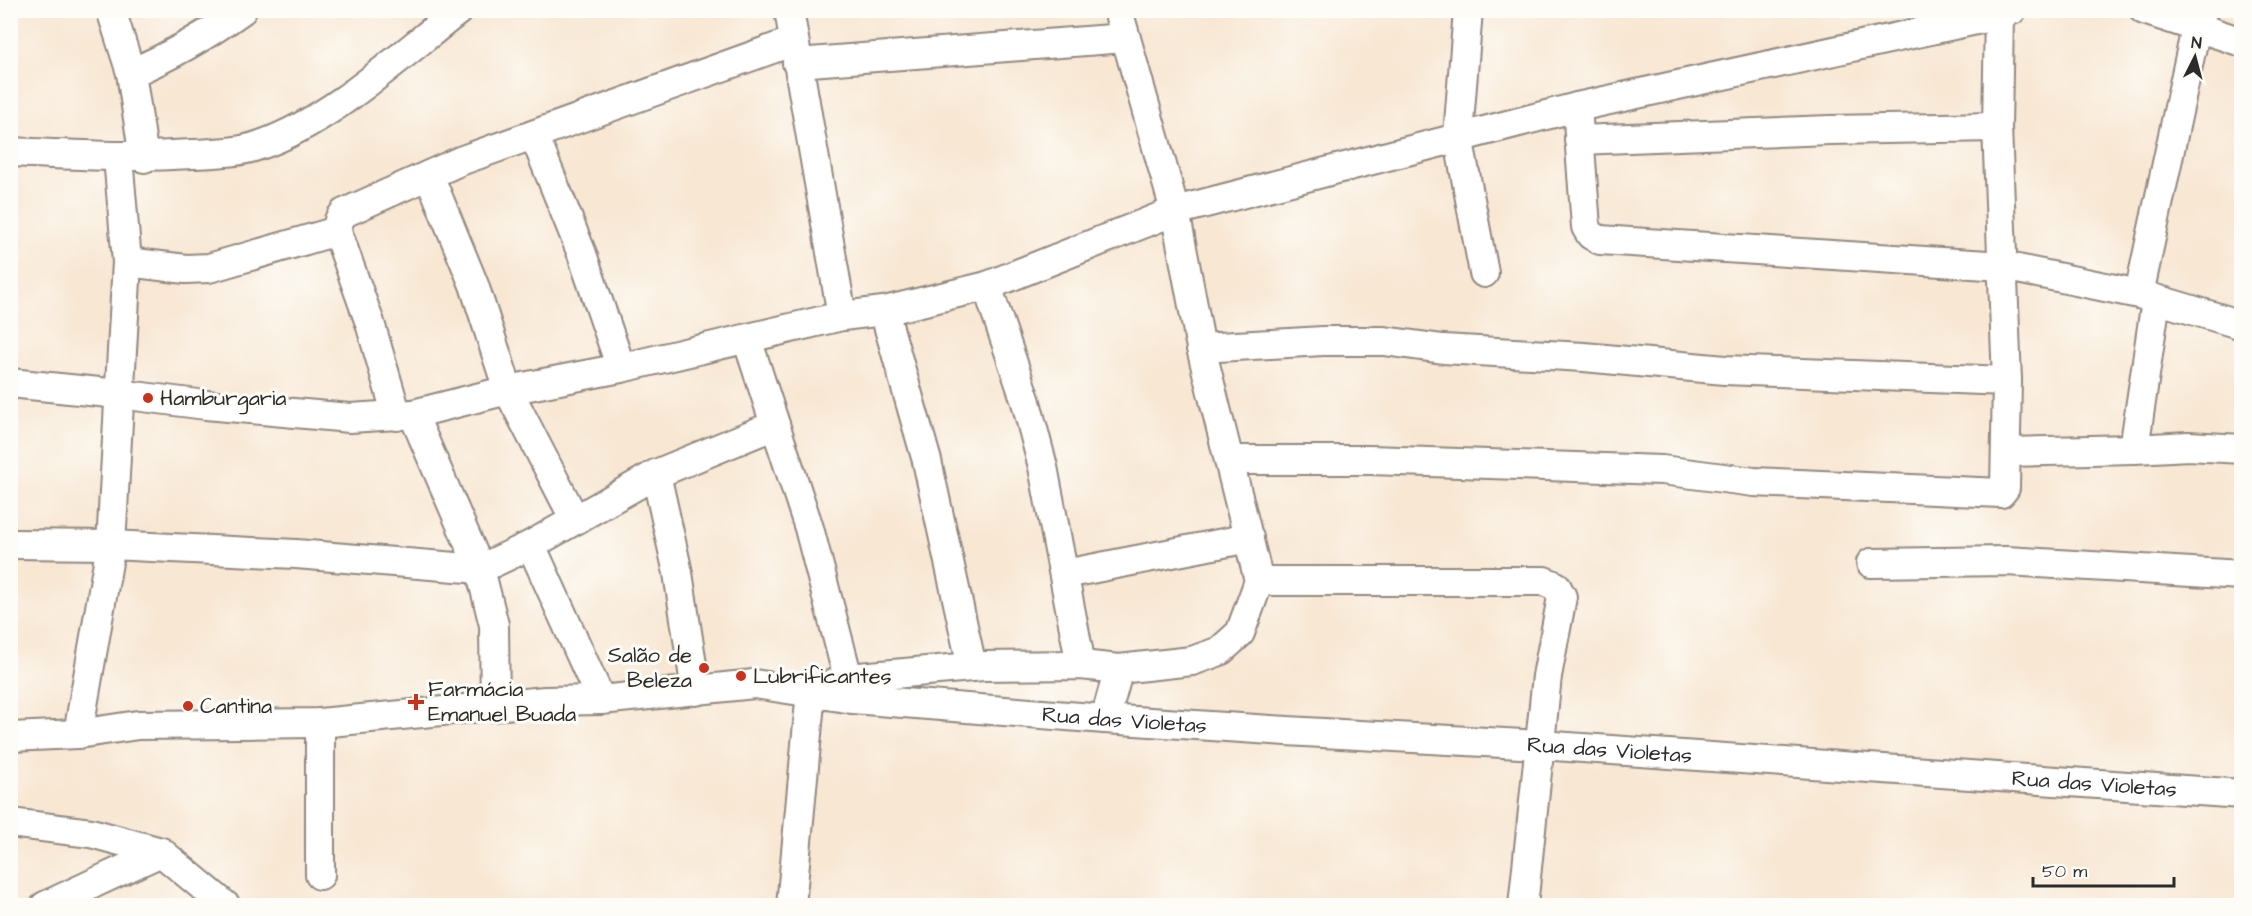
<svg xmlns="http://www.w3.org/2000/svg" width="2252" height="916" font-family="'Architects Daughter',sans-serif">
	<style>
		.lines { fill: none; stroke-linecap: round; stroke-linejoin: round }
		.minor-casing { stroke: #92897f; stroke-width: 32 }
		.minor { stroke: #fff; stroke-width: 28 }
		.poi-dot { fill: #c8321e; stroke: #fdfcf7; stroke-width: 2 }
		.labels { text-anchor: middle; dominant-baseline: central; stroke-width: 6; stroke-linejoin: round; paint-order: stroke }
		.poi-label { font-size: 22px; fill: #2b2b2b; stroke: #fdfcf7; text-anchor: start }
		.street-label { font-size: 22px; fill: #2b2b2b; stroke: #fdfcf7 }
	</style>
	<rect width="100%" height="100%" fill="#fdfcf7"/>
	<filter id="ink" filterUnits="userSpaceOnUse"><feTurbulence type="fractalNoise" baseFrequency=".0167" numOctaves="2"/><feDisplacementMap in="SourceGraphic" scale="12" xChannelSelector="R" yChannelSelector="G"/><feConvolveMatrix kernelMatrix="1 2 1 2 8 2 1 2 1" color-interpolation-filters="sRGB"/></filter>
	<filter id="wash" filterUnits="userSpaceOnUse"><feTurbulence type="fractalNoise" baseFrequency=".008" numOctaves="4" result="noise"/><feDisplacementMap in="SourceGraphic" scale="24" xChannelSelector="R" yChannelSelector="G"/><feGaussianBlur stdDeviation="1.35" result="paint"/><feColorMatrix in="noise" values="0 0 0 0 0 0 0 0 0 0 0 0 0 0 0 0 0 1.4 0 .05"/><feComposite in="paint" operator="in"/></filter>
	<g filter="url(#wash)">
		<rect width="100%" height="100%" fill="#f8e7d3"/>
	</g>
	<g filter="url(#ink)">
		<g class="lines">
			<defs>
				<g id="minor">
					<polyline points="111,10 131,73 144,158"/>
					<polyline points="789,10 842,316"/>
					<polyline points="1468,10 1458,136 1484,273"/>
					<polyline points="2144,10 2242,42"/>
					<polyline points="797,63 1125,38"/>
					<path d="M131 73C171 56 206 36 242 10"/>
					<polyline points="1577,107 1586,227 1591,235 1600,240 2003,266 2139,294 2242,325"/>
					<polyline points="534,135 582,254 621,368"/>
					<polyline points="1579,140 1829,130 1997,127"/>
					<path d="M10 152C71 155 131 158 192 154 214 153 239 153 260 145 329 122 401 55 459 10"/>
					<polyline points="429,175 474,285 508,390 575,520"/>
					<polyline points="337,231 339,220 344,213 460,161 794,41"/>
					<polyline points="127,262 186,269 209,268 337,231 370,323 397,416"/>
					<polyline points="987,286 1026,402 1043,467 1081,665"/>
					<polyline points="2139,294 2196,28 2203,10"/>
					<polyline points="884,311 927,461 972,667"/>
					<polyline points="747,339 809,528 848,678 830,685"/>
					<polyline points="1201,348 1323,341 1384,341 1443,349 1584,357 1725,370 2007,381"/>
					<polyline points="10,383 119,394 206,405 350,418 413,414 508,390 621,368 842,316 884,311 987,286 1175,211 1577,107 1999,15 2012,10"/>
					<polyline points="413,414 480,569 494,625 495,707"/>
					<polyline points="2134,449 2156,300"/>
					<polyline points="2006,452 2134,449 2189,446 2242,449"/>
					<polyline points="1230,460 1370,460 1662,470 1754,482 2001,493 2005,488 2007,381 1997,127 1999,15"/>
					<polyline points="656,474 678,573 696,691"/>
					<polyline points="10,544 111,545 296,554 480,569 531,545 656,474 775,425"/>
					<polyline points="531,545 601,700"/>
					<polyline points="1871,563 2006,561 2242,575"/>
					<polyline points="1065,574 1249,538"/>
					<polyline points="1259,581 1544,581 1556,586 1562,597 1547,676 1523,906"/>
					<polyline points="853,699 848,678 983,666 1081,665 1119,669 1192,661 1220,651 1240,633 1259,581 1201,348 1175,211 1118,10"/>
					<polyline points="1105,719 1119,669"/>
					<polyline points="320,723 320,875"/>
					<polyline points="78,734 111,545 127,262 118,157"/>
					<path id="s1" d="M10 737 78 734 138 725 320 723 545 701 601 700 754 684 853 699 1105 719 1287 731 1540 745 2242 794"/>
					<polyline points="10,823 91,833 161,852 226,906"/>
					<polyline points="45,906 161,852"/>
					<polyline points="791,906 811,691"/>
				</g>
			</defs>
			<use href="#minor" class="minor-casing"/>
			<use href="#minor" class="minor"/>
		</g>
	</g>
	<g class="poi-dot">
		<circle cx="148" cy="398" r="6"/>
		<circle cx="704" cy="668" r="6"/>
		<circle cx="741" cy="676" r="6"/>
		<path d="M413 693h6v6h6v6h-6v6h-6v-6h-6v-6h6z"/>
		<circle cx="188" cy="706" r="6"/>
	</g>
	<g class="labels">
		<g class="poi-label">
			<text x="160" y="398">Hamburgaria</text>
			<text x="692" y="655" text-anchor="end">Salão de<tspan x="692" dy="25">Beleza</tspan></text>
			<text x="753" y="676">Lubrificantes</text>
			<text x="428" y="689">Farmácia<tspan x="428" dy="25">Emanuel Buada</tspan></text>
			<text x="200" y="706">Cantina</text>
		</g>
		<g class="street-label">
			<text stroke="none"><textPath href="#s1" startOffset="1119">Rua das Violetas</textPath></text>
			<text stroke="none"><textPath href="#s1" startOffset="1605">Rua das Violetas</textPath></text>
			<text stroke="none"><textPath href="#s1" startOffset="2091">Rua das Violetas</textPath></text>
		</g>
	</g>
	<rect width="2252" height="916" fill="none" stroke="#fdfcf7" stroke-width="36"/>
	<g transform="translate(2195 57) rotate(6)" stroke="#fdfcf7" stroke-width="4.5" paint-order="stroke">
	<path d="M0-4.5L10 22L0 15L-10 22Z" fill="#2b2b2b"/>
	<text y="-9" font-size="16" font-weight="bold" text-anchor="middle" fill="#2b2b2b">N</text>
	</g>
	<path d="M2033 877v9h141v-9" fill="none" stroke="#2b2b2b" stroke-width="3"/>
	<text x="2042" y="877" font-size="18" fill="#2b2b2b" stroke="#fdfcf7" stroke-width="4.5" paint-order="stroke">50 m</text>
</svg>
